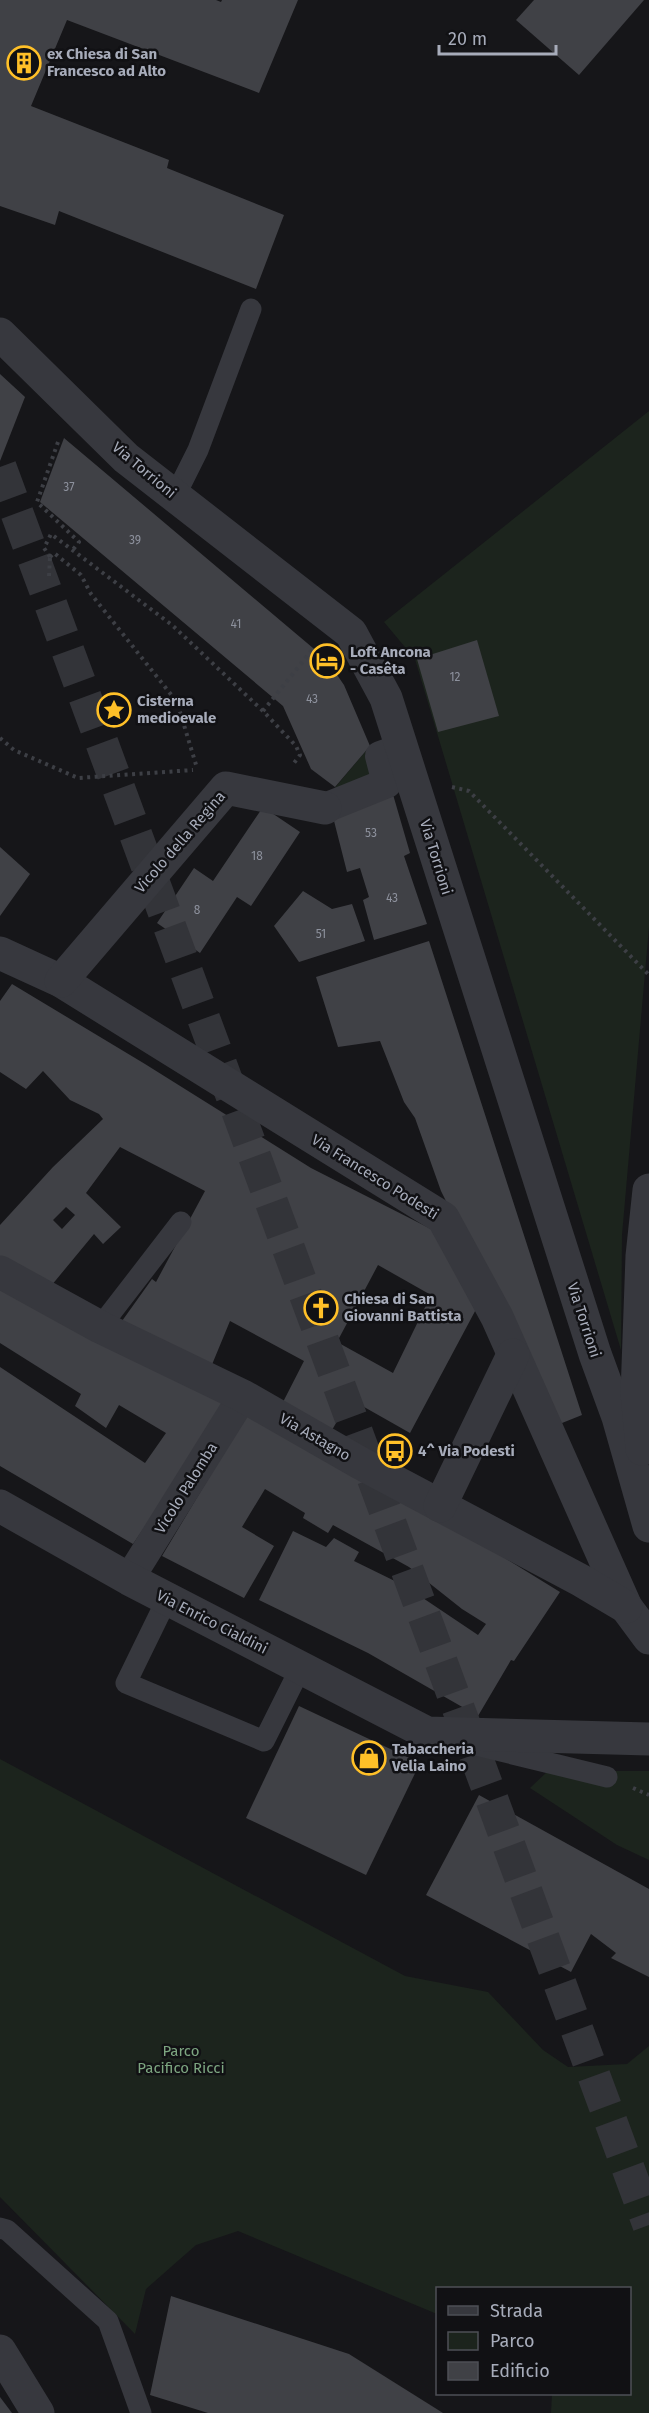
<svg xmlns="http://www.w3.org/2000/svg" width="649" height="2413" font-family="'Fira Sans',sans-serif">
	<style>
		.green { fill: #1c241d }
		.building { fill: #404146; fill-rule: evenodd }
		.lines { fill: none; stroke-linecap: round; stroke-linejoin: round }
		.secondary-tunnel { stroke: #333439; stroke-width: 33; stroke-dasharray: 33 16; stroke-linecap: butt }
		.path { stroke: #3d3f45; stroke-width: 4; stroke-dasharray: 3 4.5; stroke-linecap: butt }
		.service { stroke: #37383e; stroke-width: 21 }
		.pedestrian { stroke: #37383e; stroke-width: 30 }
		.minor { stroke: #37383e; stroke-width: 33 }
		.labels { text-anchor: middle; dominant-baseline: central; stroke-width: 5; stroke-linejoin: round; paint-order: stroke }
		.number-label { font-size: 12px; fill: #8d919d }
		.poi-label { font-size: 15px; font-weight: bold; fill: #a7acba; stroke: #111114; text-anchor: start }
		.street-label { font-size: 15px; fill: #a7acba; stroke: #111114 }
		.park-label { font-size: 15px; fill: #7da681; stroke: #111114 }
	</style>
	<rect width="100%" height="100%" fill="#161619"/>
	<g class="green">
		<polygon points="649,411 649,927 622,1235 621,1350 415,659 384,622"/>
		<polygon points="370,746 378,778 327,797"/>
		<polygon points="0,1759 405,1976 488,1992 543,2050 568,2067 627,2064 649,2046 649,2413 551,2413 552,2394 630,2394 630,2288 438,2288 437,2314 238,2231 196,2245 146,2289 135,2334 0,2197"/>
		<polygon points="548,1771 649,1771 649,1860 617,1845 530,1788"/>
	</g>
	<g class="building">
		<polygon points="0,0 216,0 221,2 222,0 298,0 259,93 67,20 31,106 169,160 167,168 284,215 256,289 59,211 55,225 0,206"/>
		<polygon points="534,0 644,0 579,75 516,20"/>
		<polygon points="0,374 25,397 0,461"/>
		<polygon points="64,438 326,659 344,685 370,746 335,787 311,769 283,706 40,502"/>
		<polygon points="477,640 499,716 438,732 417,659"/>
		<polygon points="392,791 410,853 404,856 427,924 374,940 363,900 369,897 360,868 347,872 332,813"/>
		<polygon points="263,807 300,832 251,906 237,897 200,953 157,923 194,868 213,881"/>
		<polygon points="0,847 30,874 0,916"/>
		<polygon points="303,891 332,909 352,904 365,941 299,962 274,926"/>
		<polygon points="429,941 582,1415 557,1425 441,1191 415,1118 404,1102 380,1041 338,1047 316,977"/>
		<path d="M12 984 145 1064 311 1168 435 1231 481 1300 410 1433 350 1399 332 1430 282 1404 304 1361 230 1321 211 1367 122 1321 152 1279 156 1282 205 1191 120 1147 86 1193 121 1227 103 1244 94 1234 51 1286 0 1259V1225L53 1167 103 1119 99 1114 70 1100 43 1071 26 1089 0 1072V1001ZM66 1207 75 1215 62 1229 53 1220ZM378 1265 431 1295 393 1373 337 1342Z"/>
		<polygon points="0,1287 228,1405 133,1544 0,1466 0,1367 145,1463 166,1433 119,1405 106,1428 75,1406 81,1394 0,1343"/>
		<polygon points="247,1414 500,1555 560,1592 514,1661 511,1660 478,1716 368,1653 259,1600 293,1531 326,1547 334,1538 359,1552 354,1561 405,1586 478,1635 486,1624 462,1609 409,1567 333,1525 328,1533 303,1518 305,1513 265,1489 242,1527 274,1546 244,1598 162,1556"/>
		<polygon points="299,1706 420,1763 366,1875 246,1818"/>
		<polygon points="479,1795 649,1889 649,1977 611,1958 616,1953 591,1934 571,1972 426,1895"/>
		<polygon points="171,2296 349,2354 443,2413 208,2413 150,2395"/>
		<polygon points="0,2397 12,2413 0,2413"/>
	</g>
	<g class="lines">
		<polyline class="secondary-tunnel" points="0,467 649,2225"/>
		<g class="path">
			<polyline points="58,442 37,502 79,542 71,552"/>
			<polyline points="50,557 44,548 51,534 172,625 263,711 296,746 300,755 294,763"/>
			<polyline points="50,557 54,553 81,575 91,594 177,702 197,768"/>
			<polyline points="49,576 50,557"/>
			<polyline points="263,711 312,650"/>
			<polyline points="0,738 14,750 78,778 193,770"/>
			<polyline points="452,787 469,791 649,975"/>
			<polyline points="633,1788 649,1795"/>
		</g>
		<g class="service">
			<polyline points="175,496 198,450 251,309"/>
			<polyline points="100,1327 181,1222"/>
			<polyline points="167,1599 126,1683 264,1741 301,1667"/>
			<polyline points="476,1745 607,1777"/>
			<polyline points="0,2228 7,2230 108,2321 141,2413"/>
		</g>
		<g class="pedestrian">
			<polyline points="325,808 387,783 380,756 402,748"/>
			<polyline points="129,1579 243,1396"/>
		</g>
		<g class="minor">
			<polyline points="0,334 126,458 351,633 386,698 595,1354 618,1417 649,1526"/>
			<polyline points="0,953 61,981 443,1218 497,1317 626,1607 649,1638"/>
			<polyline points="61,981 226,788 325,808"/>
			<polyline points="0,1272 100,1327 243,1396 360,1463 582,1581 626,1607"/>
			<polyline points="642,1449 637,1394 642,1256 649,1190"/>
			<polyline points="0,1506 129,1579 427,1733 649,1739"/>
			<polyline points="440,1506 513,1355"/>
			<polyline points="0,2351 38,2413"/>
		</g>
	</g>
	<defs>
		<symbol id="building-ring" viewBox="-11 -11 22 22"><circle r="9.5" fill="#111114" stroke="#ffc028" stroke-width="1.5"/><path d="M-4-6H4V6H1V3H-1V6H-4ZM-2.5-4.3h1.7v1.8h-1.7ZM.8-4.3h1.7v1.8H.8ZM-2.5-1h1.7V.8h-1.7ZM.8-1h1.7V.8H.8Z" fill="#ffc028"/></symbol>
		<symbol id="hotel-ring" viewBox="-11 -11 22 22"><circle r="9.5" fill="#111114" stroke="#ffc028" stroke-width="1.5"/><path d="M-6-4.5h1.5V1H6V5H4.5V3h-9V5H-6ZM-4 0a1.8 1.8 0 1 1 3.6 0ZM.5 0V-2.5h3Q6-2.5 6 0Z" fill="#ffc028"/></symbol>
		<symbol id="sight-ring" viewBox="-11 -11 22 22"><circle r="9.5" fill="#111114" stroke="#ffc028" stroke-width="1.5"/><path d="M0-6L1.8-2.2L6-1.7L2.9 1.2L3.7 5.4L0 3.3L-3.7 5.4L-2.9 1.2L-6-1.7L-1.8-2.2Z" fill="#ffc028"/></symbol>
		<symbol id="church-ring" viewBox="-11 -11 22 22"><circle r="9.5" fill="#111114" stroke="#ffc028" stroke-width="1.5"/><path d="M-1.2-6h2.4v3.5h3.3v2.4h-3.3V6h-2.4V-.1h-3.3v-2.4h3.3Z" fill="#ffc028"/></symbol>
		<symbol id="bus-ring" viewBox="-11 -11 22 22"><circle r="9.5" fill="#111114" stroke="#ffc028" stroke-width="1.5"/><path d="M-5-6H5V4H4V6H2V4H-2V6H-4V4H-5ZM-3.5-4V0h7V-4ZM-3.5 1.2v1.5H-2V1.2ZM2 1.2v1.5H3.5V1.2Z" fill="#ffc028"/></symbol>
		<symbol id="shop-ring" viewBox="-11 -11 22 22"><circle r="9.5" fill="#111114" stroke="#ffc028" stroke-width="1.5"/><path d="M-5-2.5h2.3a2.7 3.5 0 0 1 5.4 0H5L5.5 6h-11ZM-1.5-2.5h3a1.5 2.3 0 0 0-3 0Z" fill="#ffc028"/></symbol>
	</defs>
	<g fill-rule="evenodd">
		<use href="#building-ring" x="5" y="44" width="38" height="38"/>
		<use href="#hotel-ring" x="308" y="642" width="38" height="38"/>
		<use href="#sight-ring" x="95" y="691" width="38" height="38"/>
		<use href="#church-ring" x="302" y="1289" width="38" height="38"/>
		<use href="#bus-ring" x="376" y="1432" width="38" height="38"/>
		<use href="#shop-ring" x="350" y="1739" width="38" height="38"/>
	</g>
	<g class="labels">
		<g class="number-label">
			<text x="69" y="487">37</text>
			<text x="135" y="540">39</text>
			<text x="236" y="624">41</text>
			<text x="455" y="677">12</text>
			<text x="312" y="699">43</text>
			<text x="371" y="833">53</text>
			<text x="257" y="856">18</text>
			<text x="392" y="898">43</text>
			<text x="197" y="910">8</text>
			<text x="321" y="934">51</text>
		</g>
		<g class="poi-label">
			<text x="47" y="54">ex Chiesa di San<tspan x="47" dy="17">Francesco ad Alto</tspan></text>
			<text x="350" y="652">Loft Ancona<tspan x="350" dy="17">- Casêta</tspan></text>
			<text x="137" y="701">Cisterna<tspan x="137" dy="17">medioevale</tspan></text>
			<text x="344" y="1299">Chiesa di San<tspan x="344" dy="17">Giovanni Battista</tspan></text>
			<text x="418" y="1451">4^ Via Podesti</text>
			<text x="392" y="1749">Tabaccheria<tspan x="392" dy="17">Velia Laino</tspan></text>
		</g>
		<g class="street-label">
			<text transform="translate(144 470) rotate(40)">Via Torrioni</text>
			<text transform="translate(180 842) rotate(-49)">Vicolo della Regina</text>
			<text transform="translate(436 857) rotate(73)">Via Torrioni</text>
			<text transform="translate(375 1177) rotate(32)">Via Francesco Podesti</text>
			<text transform="translate(584 1320) rotate(72)">Via Torrioni</text>
			<text transform="translate(315 1437) rotate(30)">Via Astagno</text>
			<text transform="translate(186 1488) rotate(-58)">Vicolo Palomba</text>
			<text transform="translate(212 1622) rotate(27)">Via Enrico Cialdini</text>
		</g>
		<g class="park-label">
			<text x="181" y="2051">Parco<tspan x="181" dy="17">Pacifico Ricci</tspan></text>
		</g>
	</g>
	<rect x="436" y="2287" width="195" height="108" fill="#111114" stroke="#4d4f56" stroke-width="1.5"/>
	<rect x="448" y="2306" width="30" height="9" fill="#37383e" stroke="#4d4f56" stroke-width="1.5"/>
	<text x="490" y="2317" font-size="18" fill="#a7acba">Strada</text>
	<rect x="448" y="2332" width="30" height="18" fill="#1c241d" stroke="#4d4f56" stroke-width="1.5"/>
	<text x="490" y="2347" font-size="18" fill="#a7acba">Parco</text>
	<rect x="448" y="2362" width="30" height="18" fill="#404146" stroke="#4d4f56" stroke-width="1.5"/>
	<text x="490" y="2377" font-size="18" fill="#a7acba">Edificio</text>
	<path d="M439 45v9h117v-9" fill="none" stroke="#a7acba" stroke-width="3"/>
	<text x="448" y="45" font-size="18" fill="#a7acba" stroke="#111114" stroke-width="4.5" paint-order="stroke">20 m</text>
</svg>
